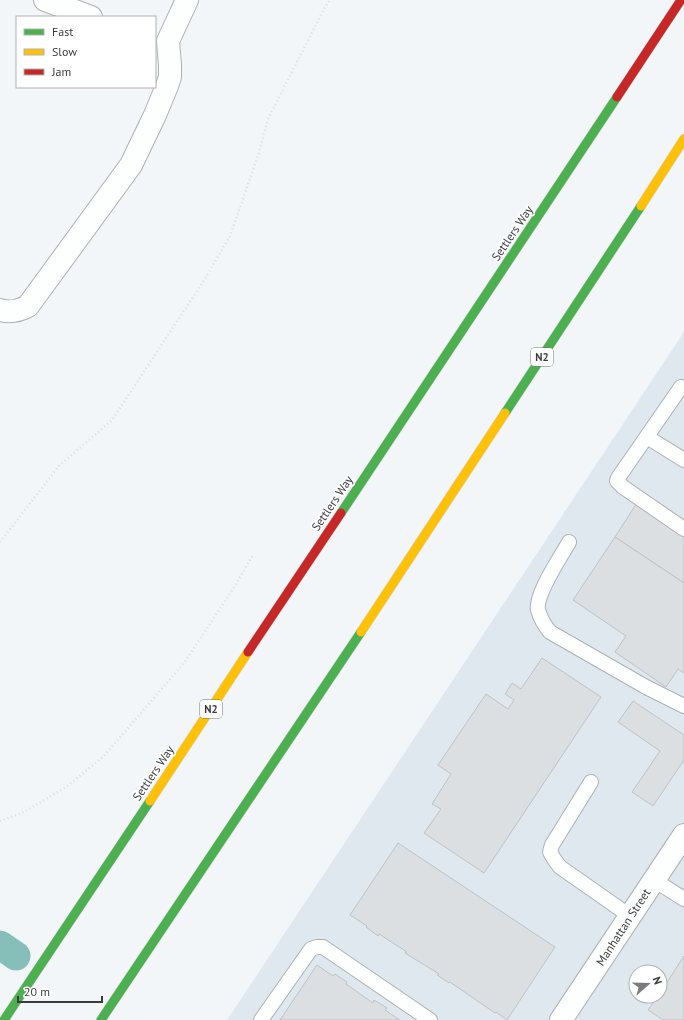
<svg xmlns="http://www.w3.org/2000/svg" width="684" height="1020" font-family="'PT Sans',sans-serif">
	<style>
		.built { fill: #e0e8ef; fill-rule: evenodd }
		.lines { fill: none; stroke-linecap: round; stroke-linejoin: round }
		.canal { stroke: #86beb9; stroke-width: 29 }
		.building { fill: #dcdfe1; stroke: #bfc2c4 }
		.lane-casing { stroke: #aeb0b3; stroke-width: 16 }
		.street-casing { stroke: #aeb0b3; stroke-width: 24 }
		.fast-casing { stroke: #d0d1d2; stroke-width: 10 }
		.slow-casing { stroke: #d0d1d2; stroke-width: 10 }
		.jam-casing { stroke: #d0d1d2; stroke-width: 10 }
		.path { stroke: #dcdcdd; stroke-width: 2.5; stroke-dasharray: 1 3; stroke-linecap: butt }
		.lane { stroke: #fdfefe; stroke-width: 14 }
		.street { stroke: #fdfefe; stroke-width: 22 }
		.fast { stroke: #4caf50; stroke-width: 9 }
		.slow { stroke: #ffc107; stroke-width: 9 }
		.jam { stroke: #c62828; stroke-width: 9 }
		.labels { text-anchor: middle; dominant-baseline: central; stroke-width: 3.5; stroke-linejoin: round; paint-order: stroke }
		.shield { fill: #fff; stroke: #747677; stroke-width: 1 }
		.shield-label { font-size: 11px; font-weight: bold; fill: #393b3d }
		.street-label { font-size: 12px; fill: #393b3d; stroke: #fff }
	</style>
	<rect width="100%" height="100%" fill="#f3f6f9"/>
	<path class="built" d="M684 332V1020H227ZM636 972H660V996H636Z"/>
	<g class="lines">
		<polyline class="canal" points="0,945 16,956"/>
	</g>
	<g class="building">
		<polygon points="642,495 684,521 684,583 615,537"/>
		<polygon points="615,537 684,583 684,673 678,669 666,687 615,652 626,636 573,600"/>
		<polygon points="542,658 601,697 484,873 424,833 441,809 432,804 451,774 438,765 486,694 508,709 514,700 505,694 512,683 521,689"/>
		<polygon points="633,701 684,735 684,760 653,806 632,792 660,751 618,722"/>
		<polygon points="398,843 555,947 507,1020 496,1012 495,1013 450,982 449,983 437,975 439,974 405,953 407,952 379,934 378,936 366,927 367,926 350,915"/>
		<polygon points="684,956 684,1020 663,1020 648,1010 658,996 660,996 660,993"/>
		<polygon points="317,965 333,976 335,974 347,982 346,984 373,1003 374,1000 387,1008 385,1010 400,1020 280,1020"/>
	</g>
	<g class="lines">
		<defs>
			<g id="lane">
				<polyline points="684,389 681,387 618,478 617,481 623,487 684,529"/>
				<polyline points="647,437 684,460"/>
				<path d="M569 542C561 557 535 594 538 610 540 617 545 626 550 632L646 687 684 706"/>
				<polyline points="591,782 552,845 550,852 554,859 560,867 630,916"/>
				<polyline points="654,880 684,899"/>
				<polyline points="261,1020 311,949 317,947 323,947 430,1020"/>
			</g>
			<g id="street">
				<polyline points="45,0 91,17"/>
				<path d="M0 310C11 313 19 311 28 306L131 165 155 115 167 86 170 77V65L168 41 187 0"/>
				<polyline points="561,1020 684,835"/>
			</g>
			<g id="fast">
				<polyline points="505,413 641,206"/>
				<polyline points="341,513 617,97"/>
				<polyline points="4,1020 150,801"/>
				<polyline points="101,1020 361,632"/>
			</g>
			<g id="slow">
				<polyline points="641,206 684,139"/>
				<polyline points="361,632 505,413"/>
				<polyline points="150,801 248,652"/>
			</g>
			<g id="jam">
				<polyline points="617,97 681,0"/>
				<polyline points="248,652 341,513"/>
			</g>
		</defs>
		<use href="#lane" class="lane-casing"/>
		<use href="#street" class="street-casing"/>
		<use href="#fast" class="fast-casing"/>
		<use href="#slow" class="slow-casing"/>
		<use href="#jam" class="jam-casing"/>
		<g class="path">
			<polyline points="0,542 59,466 112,420 203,282 230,236 259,153 268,119 324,9 330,0"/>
			<polyline points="0,821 24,812 66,787 103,757 184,663 233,589 253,555"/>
		</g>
		<use href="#lane" class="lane"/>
		<use href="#street" class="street"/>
		<use href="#fast" class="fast"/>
		<use href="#slow" class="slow"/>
		<use href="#jam" class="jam"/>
	</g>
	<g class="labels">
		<g class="shield">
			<rect x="531" y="348" width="22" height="18" rx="3"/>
			<rect x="200" y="700" width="22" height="18" rx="3"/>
		</g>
		<g class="shield-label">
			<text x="542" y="357">N2</text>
			<text x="211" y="709">N2</text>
		</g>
		<g class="street-label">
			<text transform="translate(512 233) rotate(-56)">Settlers Way</text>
			<text transform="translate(332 503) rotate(-56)">Settlers Way</text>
			<text transform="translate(153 773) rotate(-56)">Settlers Way</text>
			<text transform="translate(623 927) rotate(-57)">Manhattan Street</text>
		</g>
	</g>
	<rect x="16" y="16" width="140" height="72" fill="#ffffff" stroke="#b0b1b1"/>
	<rect x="24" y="29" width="20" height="6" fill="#4caf50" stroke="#b0b1b1"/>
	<text x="52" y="36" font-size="12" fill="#393b3d">Fast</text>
	<rect x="24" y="49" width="20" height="6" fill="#ffc107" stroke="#b0b1b1"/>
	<text x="52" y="56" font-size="12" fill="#393b3d">Slow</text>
	<rect x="24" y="69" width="20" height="6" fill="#c62828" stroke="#b0b1b1"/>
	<text x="52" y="76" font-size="12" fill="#393b3d">Jam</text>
	<g transform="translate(648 984) rotate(70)"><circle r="19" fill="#ffffff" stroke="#b0b1b1"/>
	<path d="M0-3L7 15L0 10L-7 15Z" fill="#7a7c7f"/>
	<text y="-6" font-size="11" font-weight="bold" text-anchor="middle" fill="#393b3d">N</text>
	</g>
	<path d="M18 996v6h84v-6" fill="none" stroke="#393b3d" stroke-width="2"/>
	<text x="24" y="996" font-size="12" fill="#393b3d" stroke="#ffffff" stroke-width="3" paint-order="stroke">20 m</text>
</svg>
